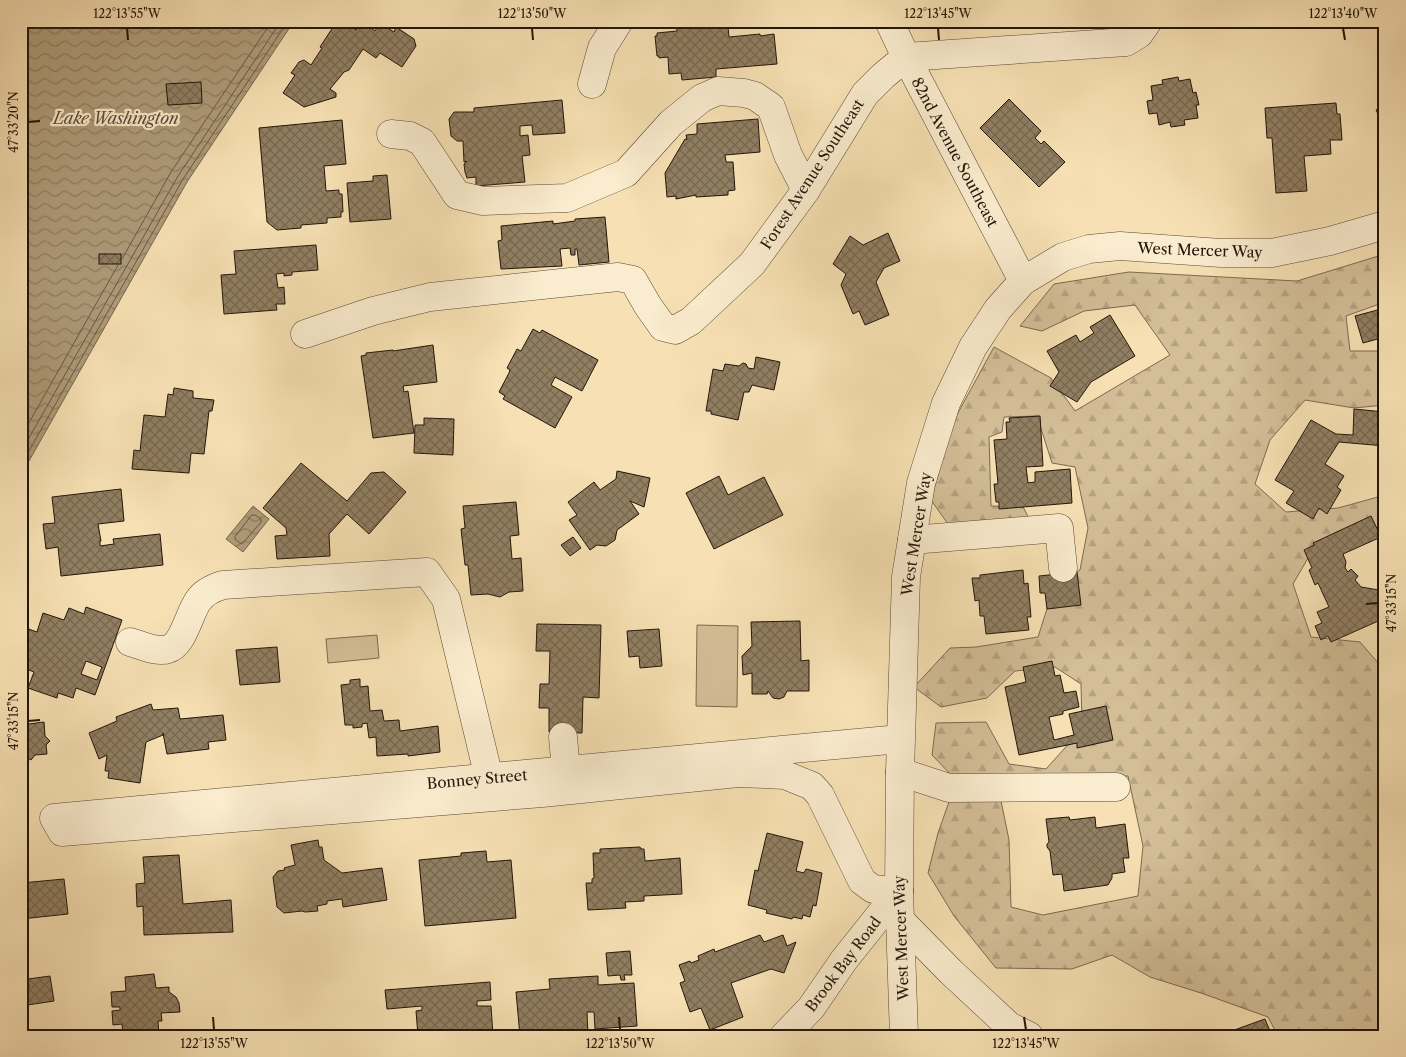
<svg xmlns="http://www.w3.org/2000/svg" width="1406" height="1057" font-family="'Libre Caslon Text',serif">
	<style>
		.grass { fill: #d3be97; stroke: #7b6a50 }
		.forest { fill: url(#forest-firs); stroke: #7b6a50 }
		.water { fill: url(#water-waves); stroke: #77664d }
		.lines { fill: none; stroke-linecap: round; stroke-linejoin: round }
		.shore { stroke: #695842; stroke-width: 1 }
		.building { fill: url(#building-cross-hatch); stroke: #23150a; fill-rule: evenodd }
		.minor-casing { stroke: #584834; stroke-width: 29 }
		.minor { stroke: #faecce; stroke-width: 28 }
		.ticks { fill: none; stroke: #23150a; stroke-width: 2 }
		.labels { text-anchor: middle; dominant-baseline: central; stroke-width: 4.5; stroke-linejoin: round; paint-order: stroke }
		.street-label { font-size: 15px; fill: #23150a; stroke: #faecce }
		.water-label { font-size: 16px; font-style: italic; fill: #5b4b37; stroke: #faecce }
		.neatline { fill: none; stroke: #23150a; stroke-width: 2 }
		.ticks-label { font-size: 12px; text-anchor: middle; fill: #23150a }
	</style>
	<defs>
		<pattern id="forest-firs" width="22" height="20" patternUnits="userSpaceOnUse" patternTransform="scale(1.25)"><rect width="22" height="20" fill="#d3be97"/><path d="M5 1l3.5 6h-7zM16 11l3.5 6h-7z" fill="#b5a281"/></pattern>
		<pattern id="water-waves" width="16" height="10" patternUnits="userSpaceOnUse" patternTransform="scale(1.25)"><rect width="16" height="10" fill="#af9c7a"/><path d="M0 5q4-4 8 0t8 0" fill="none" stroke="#8e7e62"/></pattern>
		<pattern id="building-cross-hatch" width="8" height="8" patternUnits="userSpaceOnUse" patternTransform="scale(1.25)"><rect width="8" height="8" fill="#917f62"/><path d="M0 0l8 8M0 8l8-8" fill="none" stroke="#76674f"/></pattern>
	</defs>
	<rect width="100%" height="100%" fill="#f7e1b4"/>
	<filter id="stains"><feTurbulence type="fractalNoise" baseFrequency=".004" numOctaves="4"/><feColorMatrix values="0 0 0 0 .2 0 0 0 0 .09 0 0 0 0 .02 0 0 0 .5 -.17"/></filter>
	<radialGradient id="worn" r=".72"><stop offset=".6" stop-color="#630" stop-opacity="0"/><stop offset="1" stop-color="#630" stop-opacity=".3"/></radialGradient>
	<g class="grass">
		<polygon points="697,625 738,626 737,707 696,706"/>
		<polygon points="377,635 379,658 328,663 326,639"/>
	</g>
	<polygon class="forest" points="1385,254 1385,302 1346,316 1350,351 1385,351 1385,405 1354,408 1305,400 1270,440 1255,484 1286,512 1338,508 1385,495 1385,525 1315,546 1293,584 1311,637 1360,642 1385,671 1385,826 1382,832 1385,835 1385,1036 1278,1036 1268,1017 1201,993 1150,977 1112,955 1072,969 996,968 954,916 928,873 938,833 950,799 1001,801 1009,840 1011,907 1043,915 1138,896 1143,846 1128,776 956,780 932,755 936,723 986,722 1009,764 1046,769 1082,729 1081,684 1055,667 1015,671 987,698 941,707 914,687 950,648 976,647 1038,637 1055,584 1080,570 1088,528 1075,467 1052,463 1037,416 1004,417 1002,432 989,437 991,506 1023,507 1030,520 948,524 931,500 953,422 994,347 1051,378 1075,411 1170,355 1135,305 1084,311 1042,331 1020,326 1054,284 1129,272 1297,281"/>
	<g class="water">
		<polygon points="21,21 294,21 187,182 21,475"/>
		<polygon points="253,506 269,519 243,552 226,539"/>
	</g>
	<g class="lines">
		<g class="shore">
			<polyline points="122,259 171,172 272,21"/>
			<polyline points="21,437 118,265"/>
			<polyline points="21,452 178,176 281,21"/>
			<polyline points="21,465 183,179 288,21"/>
			<polygon points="252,515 255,515 261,519 261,522 243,543 241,544 235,539 235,537"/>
		</g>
	</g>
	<g class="building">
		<polygon points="337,21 342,21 356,30 362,22 375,31 380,23 394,32 396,27 414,39 416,46 402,67 380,53 376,58 363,49 349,70 344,72 330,89 336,93 336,97 304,107 283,93 295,75 291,73 299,62 304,60 311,65 322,48 320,47"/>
		<polygon points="676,21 699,21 699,23 715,22 716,28 728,27 729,37 760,34 760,36 774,34 777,64 716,69 716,77 682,80 681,73 669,74 668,57 659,58 659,56 657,56 655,36 657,36 657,33 677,31"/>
		<polygon points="1178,77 1179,81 1190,79 1193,93 1196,92 1199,105 1196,105 1198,118 1184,120 1185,125 1171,127 1170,122 1159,125 1157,113 1149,114 1147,101 1153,100 1151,86 1163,84 1162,80"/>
		<polygon points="201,82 202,103 168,105 166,84"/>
		<polygon points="1009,99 1041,131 1035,138 1041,144 1044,141 1065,162 1039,187 980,128"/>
		<polygon points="562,100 565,133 533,135 532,125 520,126 520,136 528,135 530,155 522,156 525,182 476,186 476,177 467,178 465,172 464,164 467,161 464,162 463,141 457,141 451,136 449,119 454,112 474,112 474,108"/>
		<polygon points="1385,101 1385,128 1376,110 1380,108 1378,105"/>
		<polygon points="1336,103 1337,114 1340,114 1342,140 1330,140 1331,154 1304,156 1307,191 1276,193 1272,138 1267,138 1265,108"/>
		<polygon points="758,119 760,152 725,155 726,162 733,162 735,190 728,191 728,195 696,197 696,195 676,199 676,196 667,197 665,173 685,139 687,140 686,135 697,134 697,124"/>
		<polygon points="342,120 346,164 324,166 326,191 339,190 339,194 342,194 343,212 341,212 341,217 327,218 327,223 301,225 301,228 277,230 267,222 259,128"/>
		<polygon points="387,175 391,219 350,222 347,183 373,181 373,176"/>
		<polygon points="605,217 609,262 579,265 577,249 575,249 575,255 571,255 570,248 560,249 562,266 501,269 498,241 502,240 501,226 553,221 553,224 575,221 575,219"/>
		<polygon points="888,233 900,261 884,268 876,282 889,315 865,325 859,311 853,314 841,285 846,274 833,264 850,236 863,245"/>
		<polygon points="316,245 318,270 292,272 292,275 284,276 284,273 276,274 278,288 284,287 285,304 276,304 277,310 224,314 221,275 236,274 234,251"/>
		<rect x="99" y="254" width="22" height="10"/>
		<polygon points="1383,300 1385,300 1385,337 1363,343 1355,316 1385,308"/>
		<polygon points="1110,315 1135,356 1091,382 1077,402 1050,386 1059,372 1047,351 1076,335 1080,342 1094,333 1090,327"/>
		<polygon points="533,329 540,333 542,330 598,360 582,391 555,377 551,385 572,397 555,428 503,399 505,396 499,392 509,373 510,370 507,368 517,349 521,351"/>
		<polygon points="433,345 437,382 403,386 404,392 408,391 414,433 373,438 361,356 366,355 366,353 393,350 393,351"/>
		<polygon points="756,357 780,362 774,390 752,385 749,392 744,392 738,420 711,414 711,411 706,411 713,369 723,371 725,364 739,366 743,363 746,364 748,368 754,369"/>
		<polygon points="174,388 193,391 193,398 214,400 212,411 209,411 204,454 191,453 189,473 132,469 134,450 140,451 144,415 165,417 168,394 173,395"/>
		<polygon points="1354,409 1385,412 1385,446 1339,442 1325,464 1344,476 1337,487 1341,490 1327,514 1319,508 1313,519 1286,503 1294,491 1275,480 1311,420 1336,434 1353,435"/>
		<polygon points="1040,416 1043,466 1026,467 1028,483 1035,482 1035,472 1070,469 1072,503 999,509 999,502 996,502 994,484 998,484 994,440 1007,439 1006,422 1010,422 1009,418"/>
		<polygon points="424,418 454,419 453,455 414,453 415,425 424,425"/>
		<polygon points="301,463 347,501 371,473 384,472 406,492 369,534 347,514 329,534 330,556 277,559 275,536 287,535 286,528 263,508"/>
		<polygon points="617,471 650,478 644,507 630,501 639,514 617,530 615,540 606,546 597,545 590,550 569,520 577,515 568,502 594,482 600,490 616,479"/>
		<polygon points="719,476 728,495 764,477 783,515 714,549 686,493"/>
		<polygon points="121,489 124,521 98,524 101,541 100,541 100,546 114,544 113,539 160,534 163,565 61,576 58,547 46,549 43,524 55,523 52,497"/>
		<polygon points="516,502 519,535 510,536 512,559 521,558 523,591 509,592 500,597 488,594 471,595 468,565 465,565 461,529 465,528 463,506"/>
		<polygon points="1371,516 1381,537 1343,554 1346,562 1345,568 1348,572 1351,569 1358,576 1355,580 1361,587 1385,591 1385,618 1331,642 1328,636 1321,640 1315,626 1322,623 1317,612 1329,607 1318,583 1315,585 1309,570 1312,568 1304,550 1314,545 1313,543"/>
		<polygon points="573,537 581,548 570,556 561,545"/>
		<polygon points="1023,570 1024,584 1028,583 1031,617 1027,617 1029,630 986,634 984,616 980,616 979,600 975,601 972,578 980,578 980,575"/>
		<polygon points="1077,572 1081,605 1047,609 1045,593 1040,593 1039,576"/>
		<path d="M86 607 122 620 95 695 76 688 73 698 58 693 57 698 28 688 34 672 21 667V632L23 627 37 632 43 613 64 620 69 608 84 614ZM86 661 102 667 97 680 81 674Z"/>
		<polygon points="800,621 801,661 809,660 809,691 787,691 784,697 779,699 773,698 768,691 767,694 752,694 752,673 743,675 742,656 752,646 751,622"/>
		<polygon points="537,624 601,625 599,698 583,697 582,733 549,732 549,708 539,708 540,684 549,684 550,651 536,651"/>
		<polygon points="659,629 662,666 640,668 639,656 629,657 627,631"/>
		<polygon points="277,647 280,682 240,685 236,650"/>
		<polygon points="1052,661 1055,676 1060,675 1064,693 1076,691 1079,707 1063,711 1063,714 1049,717 1054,740 1074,735 1069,714 1106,706 1113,740 1077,748 1077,743 1019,755 1005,687 1026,682 1023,667"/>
		<polygon points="360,679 360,687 368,686 370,711 382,710 384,721 399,720 400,731 438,726 440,752 408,756 408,754 377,756 376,737 369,738 367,723 362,724 362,727 353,728 353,725 345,725 341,685 350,684 350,680"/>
		<polygon points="151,704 153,710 178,708 180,719 223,715 226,740 208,742 209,749 167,754 163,733 163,735 146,742 140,783 108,778 109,771 105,771 107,755 99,759 89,733 117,721 116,717"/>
		<polygon points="44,722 45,736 50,741 46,745 47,754 35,755 31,760 25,756 21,757 21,725"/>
		<polygon points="1069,817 1070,820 1095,817 1096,828 1125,824 1129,858 1123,858 1125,872 1112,874 1112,878 1108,885 1064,891 1062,874 1053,875 1050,851 1047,847 1047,844 1049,842 1046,819"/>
		<polygon points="767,833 803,842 796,871 804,873 806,869 822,873 816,906 813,905 810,917 803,915 802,919 793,917 792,919 766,913 767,910 748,905 755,870 758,871"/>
		<polygon points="318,840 319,847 322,847 324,860 342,873 382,868 387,900 343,907 342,899 327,901 327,904 317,906 318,911 305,912 302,911 284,913 277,907 273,877 278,871 285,870 284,868 295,865 291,845"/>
		<polygon points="640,847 641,849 644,849 645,861 680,858 682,894 644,896 644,901 625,902 626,908 588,910 586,883 592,883 592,879 594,878 593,853 600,853 600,849"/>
		<polygon points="486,851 487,862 511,860 516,918 425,926 419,860 461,856 461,853"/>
		<polygon points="179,855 183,904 231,900 233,932 144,935 143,906 137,907 136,884 145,883 143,857"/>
		<polygon points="64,879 68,914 21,919 21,883"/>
		<polygon points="760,935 764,942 783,935 787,946 796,942 784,973 771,969 731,983 743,1017 710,1030 701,1008 690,1012 680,983 685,981 679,965 690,961 691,963 699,960 698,956 714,949 715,952"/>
		<polygon points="630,951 632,975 624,975 625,980 621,980 620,975 608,976 606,953"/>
		<polygon points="154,974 156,988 169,987 169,992 176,997 179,1003 180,1012 161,1013 162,1021 158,1021 159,1036 123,1036 122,1024 113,1025 112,1011 120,1010 120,1007 112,1007 111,992 126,991 125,977"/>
		<polygon points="50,976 54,1001 21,1006 21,989 29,987 28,979"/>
		<polygon points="598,976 598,985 634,983 637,1026 595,1029 594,1012 587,1012 588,1036 520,1036 516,992 550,989 549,979"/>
		<polygon points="490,982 491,1000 477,1001 477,1006 491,1006 493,1036 418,1036 416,1011 422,1010 422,1006 387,1009 385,990"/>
		<polygon points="1265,1019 1272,1036 1224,1036 1223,1034"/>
	</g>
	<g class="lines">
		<defs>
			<g id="minor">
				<polyline points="889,21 906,57 1023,281"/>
				<polyline points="592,84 602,48 619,21"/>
				<polyline points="391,134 410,136 422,142 457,195 483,201 567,198 626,173 671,123 702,98 718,91 744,93 755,96 771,107 788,155 806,190"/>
				<polyline points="305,334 373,311 430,297 618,277 633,280 648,306 663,327 675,330 691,321 752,264 806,190 865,94 883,76 906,57 1126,42 1139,34 1148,21"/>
				<polyline points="912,540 1059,528 1063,568"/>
				<path d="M130 642C141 645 157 653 168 649 183 645 189 614 198 601 204 592 213 588 223 585L427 572 446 599 489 778"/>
				<polyline points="563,737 566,770"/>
				<polyline points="900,772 949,788 1116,787"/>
				<polyline points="899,891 873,889 862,881 820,795 812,786 785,775 738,773 542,793 62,832 54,818 900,739"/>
				<polyline points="899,919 951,972 1009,1026 1029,1036"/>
				<polyline points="784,1036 811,1008 844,960 899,891"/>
				<polyline points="904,1036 899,891 900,772 906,577 921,483 946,403 973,347 998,309 1023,281 1063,257 1089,249 1120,246 1221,253 1272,253 1330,241 1385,225"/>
			</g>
		</defs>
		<use href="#minor" class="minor-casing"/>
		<use href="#minor" class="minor"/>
	</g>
	<path class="ticks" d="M127 28 128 40M532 28 533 40M938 28 939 40M1343 28 1345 40M28 122 40 121M1366 604 1378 603M28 721 40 720M213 1017 214 1030M619 1017 620 1030M1024 1017 1026 1030"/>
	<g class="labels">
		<g class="street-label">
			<text transform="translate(955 152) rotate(62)">82nd Avenue Southeast</text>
			<text transform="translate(812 174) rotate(-57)">Forest Avenue Southeast</text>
			<text transform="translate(1200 250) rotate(2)">West Mercer Way</text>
			<text transform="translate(916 534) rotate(-81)">West Mercer Way</text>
			<text transform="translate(477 779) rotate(-5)">Bonney Street</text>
			<text transform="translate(901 938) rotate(-92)">West Mercer Way</text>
			<text transform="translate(843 964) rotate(-53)">Brook Bay Road</text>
		</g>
		<g class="water-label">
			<text x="116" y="118">Lake Washington</text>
		</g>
	</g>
	<rect width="1406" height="1057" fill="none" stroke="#f7e1b4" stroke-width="55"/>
	<rect x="28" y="28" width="1350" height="1002" class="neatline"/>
	<g class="ticks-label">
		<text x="127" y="18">122°13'55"W</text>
		<text x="532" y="18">122°13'50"W</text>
		<text x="938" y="18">122°13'45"W</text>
		<text x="1343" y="18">122°13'40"W</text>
		<text transform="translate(14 122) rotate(-90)" y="4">47°33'20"N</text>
		<text transform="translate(1392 603) rotate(-90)" y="4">47°33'15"N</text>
		<text transform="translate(14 721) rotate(-90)" y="4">47°33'15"N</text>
		<text x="214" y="1048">122°13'55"W</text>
		<text x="620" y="1048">122°13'50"W</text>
		<text x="1026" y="1048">122°13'45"W</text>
	</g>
	<rect width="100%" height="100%" filter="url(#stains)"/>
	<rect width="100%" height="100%" fill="url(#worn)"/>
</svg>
